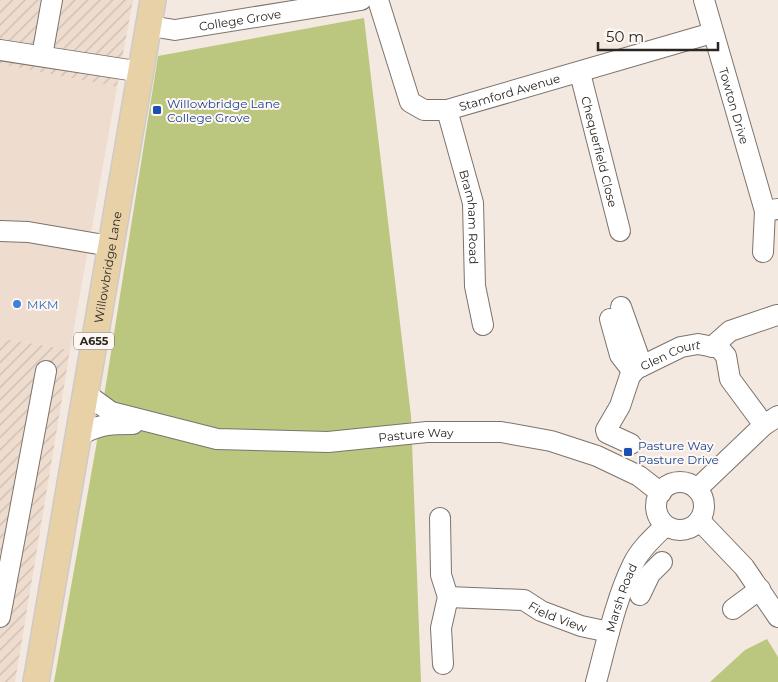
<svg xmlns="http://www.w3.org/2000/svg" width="778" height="682" font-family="Montserrat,sans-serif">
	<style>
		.built { fill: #eedcce }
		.industrial { fill: url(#industrial-furrows) }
		.park { fill: #bbc67e }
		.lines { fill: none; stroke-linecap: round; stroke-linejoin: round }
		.minor-casing { stroke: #7d736c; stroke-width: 22 }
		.major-casing { stroke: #cccbca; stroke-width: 28 }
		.minor { stroke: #fff; stroke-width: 20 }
		.major { stroke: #e8d1a7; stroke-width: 25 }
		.transit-dot { fill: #1a4fb4; stroke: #fef7f2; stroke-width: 2 }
		.shop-dot { fill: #3f7fe0; stroke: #fef7f2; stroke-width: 2 }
		.labels { text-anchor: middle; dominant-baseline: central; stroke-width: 4; stroke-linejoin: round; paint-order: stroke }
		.shield { fill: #fef7f2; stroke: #696460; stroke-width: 1 }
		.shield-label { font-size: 11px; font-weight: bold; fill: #292522 }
		.street-label { font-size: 12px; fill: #292522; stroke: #fef7f2 }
		.transit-label { font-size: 12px; fill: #164399; stroke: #fef7f2; text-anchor: start }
		.shop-label { font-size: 12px; fill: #366cbe; stroke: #fef7f2; text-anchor: start }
	</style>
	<defs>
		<pattern id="industrial-furrows" width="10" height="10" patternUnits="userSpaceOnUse" patternTransform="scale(1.25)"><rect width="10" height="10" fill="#eedcce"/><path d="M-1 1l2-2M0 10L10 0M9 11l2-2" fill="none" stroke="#ccbdb1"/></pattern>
	</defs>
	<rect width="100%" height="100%" fill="#f4e9e0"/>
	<polygon class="built" points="0,64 117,87 70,350 0,338"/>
	<g class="industrial">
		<polygon points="0,0 133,0 117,87 0,64"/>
		<polygon points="0,338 70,350 15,682 0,682"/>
	</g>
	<g class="park">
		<polygon points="364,18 411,416 421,682 54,682 96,447 158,56"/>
		<polygon points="767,639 778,657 778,682 710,682 745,650"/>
	</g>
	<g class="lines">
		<defs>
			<g id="minor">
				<path id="s1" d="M378 0 410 102 424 110H447L712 33"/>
				<path id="s2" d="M704 0 765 211"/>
				<path id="s3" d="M150 26 175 30 361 0"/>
				<polyline points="0,50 142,72"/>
				<polyline points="42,56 52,0"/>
				<path id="s4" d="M580 73 620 231"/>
				<path id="s5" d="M447 110 473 203 475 286 483 325"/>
				<polyline points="0,231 28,232 110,246"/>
				<polyline points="763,252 765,211 778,209"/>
				<polyline points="621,307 642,366"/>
				<polyline points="610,319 620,355 633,372"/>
				<polyline points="712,347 730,331 777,315"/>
				<path id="s6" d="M85 393 111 412 217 439 328 442 427 432H501L551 441 597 456 639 476 661 493"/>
				<path d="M77 437C98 424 109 424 133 424"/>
				<path id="s7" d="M631 444 607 433 606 430 620 406 630 376 636 369 681 347 698 344 719 348 726 356 730 379 764 425"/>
				<circle cx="680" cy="506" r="24"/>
				<polyline points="697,489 764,425 778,416"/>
				<polyline points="440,518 441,575 448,597 441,628 443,664"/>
				<polyline points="700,521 744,567 778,617"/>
				<polyline points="640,595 650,574 662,562"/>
				<path id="s8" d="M448 597 524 600 541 611 581 626 609 632"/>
				<polyline points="733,609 760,589"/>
				<polyline points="0,617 46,371"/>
				<path id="s9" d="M596 682C606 645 616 598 633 564 640 549 654 537 665 526"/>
			</g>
			<g id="major">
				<path id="s10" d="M36 682 153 0"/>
			</g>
		</defs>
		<use href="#minor" class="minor-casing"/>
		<use href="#major" class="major-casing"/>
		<use href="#minor" class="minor"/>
		<use href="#major" class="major"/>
	</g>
	<g class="transit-dot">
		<rect x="152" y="105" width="10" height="10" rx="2.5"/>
		<rect x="623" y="447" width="10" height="10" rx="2.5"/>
	</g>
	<circle class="shop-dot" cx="17" cy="304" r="5"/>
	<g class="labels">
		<rect class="shield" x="74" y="332.5" width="40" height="17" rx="4"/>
		<g class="shield-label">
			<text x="94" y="341">A655</text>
		</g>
		<g class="street-label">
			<text stroke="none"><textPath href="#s3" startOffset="91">College Grove</textPath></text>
			<text stroke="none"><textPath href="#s1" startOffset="211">Stamford Avenue</textPath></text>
			<text stroke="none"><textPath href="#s2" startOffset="110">Towton Drive</textPath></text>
			<text stroke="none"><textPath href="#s4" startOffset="81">Chequerfield Close</textPath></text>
			<text stroke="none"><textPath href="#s5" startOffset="110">Bramham Road</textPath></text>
			<text stroke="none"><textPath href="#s10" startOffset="421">Willowbridge Lane</textPath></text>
			<text stroke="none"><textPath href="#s7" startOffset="136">Glen Court</textPath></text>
			<text stroke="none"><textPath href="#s6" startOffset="341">Pasture Way</textPath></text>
			<text stroke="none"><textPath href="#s9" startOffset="88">Marsh Road</textPath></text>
			<text stroke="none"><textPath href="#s8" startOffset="114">Field View</textPath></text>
		</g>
		<g class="transit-label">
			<text x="167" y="103">Willowbridge Lane<tspan x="167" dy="14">College Grove</tspan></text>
			<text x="638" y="445">Pasture Way<tspan x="638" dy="14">Pasture Drive</tspan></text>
		</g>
		<g class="shop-label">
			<text x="27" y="304">MKM</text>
		</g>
	</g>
	<path d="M598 42v8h120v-8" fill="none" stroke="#292522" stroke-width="2.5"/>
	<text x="606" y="42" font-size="15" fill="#292522" stroke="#fef7f2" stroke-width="4" paint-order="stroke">50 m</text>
</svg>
